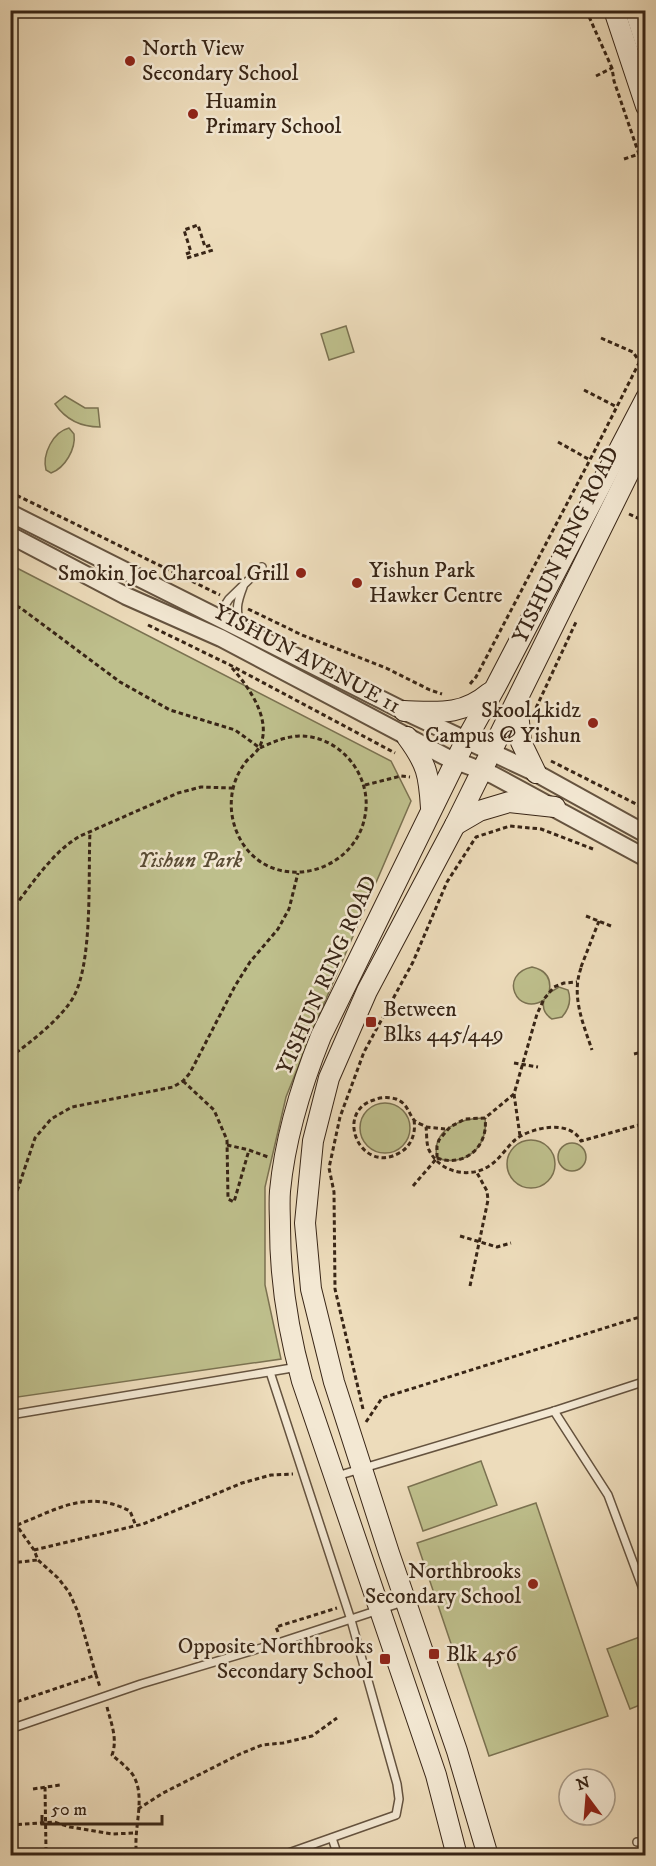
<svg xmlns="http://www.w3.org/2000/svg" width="656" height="1866" font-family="'IM FELL DW Pica',serif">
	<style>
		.green { fill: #bebf8c; stroke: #7b7251; stroke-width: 1.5 }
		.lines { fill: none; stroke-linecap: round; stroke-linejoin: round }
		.service-casing { stroke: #65533f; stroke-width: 10 }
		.tertiary-casing { stroke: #65533f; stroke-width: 20 }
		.secondary-casing { stroke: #382516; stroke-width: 22 }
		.path { stroke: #382516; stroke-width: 3; stroke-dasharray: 4.5 3; stroke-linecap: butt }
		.service { stroke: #f3e8d3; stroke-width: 7 }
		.tertiary { stroke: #f3e8d3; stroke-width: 16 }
		.secondary { stroke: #f3e8d3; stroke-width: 20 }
		.poi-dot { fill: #8f2418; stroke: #f3e8d3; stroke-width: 2 }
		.labels { text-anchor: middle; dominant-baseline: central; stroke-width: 5; stroke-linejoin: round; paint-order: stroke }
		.poi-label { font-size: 22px; fill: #382516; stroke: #f3e8d3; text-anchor: start }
		.street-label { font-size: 22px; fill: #382516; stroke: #f3e8d3 }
		.park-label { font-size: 22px; font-style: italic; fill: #5a4c34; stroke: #f3e8d3 }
	</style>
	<rect width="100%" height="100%" fill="#eddcbb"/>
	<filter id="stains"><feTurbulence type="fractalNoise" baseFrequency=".00333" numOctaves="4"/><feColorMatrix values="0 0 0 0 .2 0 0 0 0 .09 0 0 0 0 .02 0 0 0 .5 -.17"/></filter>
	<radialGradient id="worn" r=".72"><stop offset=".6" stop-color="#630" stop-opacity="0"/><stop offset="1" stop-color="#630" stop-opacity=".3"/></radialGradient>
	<g class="green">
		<polygon points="346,326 354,352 329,360 321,334"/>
		<path d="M65 396 85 408H98L100 427C80 427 66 420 55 404Z"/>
		<path d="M69 428 74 434C76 449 65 468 51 473L46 470C42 454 53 432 69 428Z"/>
		<polygon points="11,565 391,761 411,801 317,1020 286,1097 265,1187 265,1285 281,1359 11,1398"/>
		<path d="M532 967C546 970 552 979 549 993L559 987 568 990C572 1001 569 1009 562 1017L552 1019C544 1014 542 1008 544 1000 516 1017 498 974 532 967Z"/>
		<circle cx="385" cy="1128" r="25"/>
		<path d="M485 1118C489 1147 464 1168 437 1158 431 1129 461 1118 485 1118Z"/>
		<circle cx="531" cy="1164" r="24"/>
		<circle cx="572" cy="1157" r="14"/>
		<polygon points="481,1461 497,1505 423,1531 408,1487"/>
		<polygon points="536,1503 608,1716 489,1756 417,1543"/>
		<polygon points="645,1635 645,1703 630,1709 607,1649"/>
	</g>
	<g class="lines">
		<defs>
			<g id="service">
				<path d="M243 587C238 600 233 614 244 626"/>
				<polyline points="218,616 229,599 262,567"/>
				<polyline points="270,1372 351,1620 397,1784 399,1799 396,1815 280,1856"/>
				<polyline points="554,1411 608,1495 646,1597"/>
				<polyline points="10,1415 298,1367"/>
				<polyline points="337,1476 554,1411 646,1381"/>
				<polyline points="10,1729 141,1684 281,1642 403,1602"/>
				<polyline points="332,1838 338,1856"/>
				<polyline points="637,1842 646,1842"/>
			</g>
			<g id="tertiary">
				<polyline points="10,513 404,711 536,773 646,834"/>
				<polyline points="10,535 126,596 221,638 446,757 493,775 646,858"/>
			</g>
			<g id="secondary">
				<polyline points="614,10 646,106"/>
				<polyline points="635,10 646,44"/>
				<polyline points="517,702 521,742 536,773"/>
				<path d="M404 711C437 712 462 716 489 693"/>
				<path d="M407 737C427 764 429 775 431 808"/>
				<polyline points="455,825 479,811 509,802 555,807"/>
				<path d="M457 1856 436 1775 302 1381C288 1330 280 1280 280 1227 280 1215 279 1203 280 1191 285 1137 301 1086 321 1036L466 740 496 686 646 398"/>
				<polyline points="488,1856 457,1751 389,1553 334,1382 311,1289 305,1223 313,1141 329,1078 367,991 455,825 646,438"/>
			</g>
		</defs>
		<use href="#service" class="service-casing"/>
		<use href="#tertiary" class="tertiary-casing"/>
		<use href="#secondary" class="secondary-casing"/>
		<g class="path">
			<polyline points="586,10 612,68 614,81 646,175"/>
			<polyline points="596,76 612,68"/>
			<polyline points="624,159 639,154"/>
			<polyline points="186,254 191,252 184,230 198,225 205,247 211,245"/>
			<polyline points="187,258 213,250"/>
			<polyline points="601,338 633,352 639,361"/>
			<polyline points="584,390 617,407"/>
			<polyline points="558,442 590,460"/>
			<polyline points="10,492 220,595"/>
			<polyline points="629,514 646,522"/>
			<polyline points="10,602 22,609 120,682 170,710 235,730 260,748"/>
			<polyline points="248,609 302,635 386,668 430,690 442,694"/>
			<polyline points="148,625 230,665 395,753"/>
			<path d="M232 668C249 687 272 720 260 746 257 753 249 757 245 763 227 787 227 819 243 844 276 894 355 873 365 816 373 776 340 735 299 736 284 737 273 742 260 748"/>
			<polyline points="470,684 476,677 593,454 646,349"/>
			<polyline points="536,708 576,622"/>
			<polyline points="551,761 646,809"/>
			<polyline points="365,785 401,776 410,777"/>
			<path d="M10 912C31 886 51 853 80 836L178 793 201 787 232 788"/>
			<polyline points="586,916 611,926"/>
			<polyline points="581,967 599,921"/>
			<path d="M581 968C571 996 583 1023 592 1050"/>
			<polyline points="634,1054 646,1051"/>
			<path d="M10 1057C30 1043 63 1017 74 996 93 960 88 875 90 832"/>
			<polyline points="514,1063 538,1067"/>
			<polyline points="183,1081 214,1110 227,1140 228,1199 234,1202 249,1150 268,1157"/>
			<polyline points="514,1094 520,1136"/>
			<path d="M414 1120C416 1132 412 1145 401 1152 361 1177 333 1112 374 1100 380 1097 390 1097 396 1099 407 1103 408 1112 414 1120 417 1123 423 1125 426 1127 427 1134 426 1143 429 1150 440 1173 471 1180 492 1164 501 1157 507 1147 515 1140 531 1127 570 1119 581 1141L646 1123"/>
			<polyline points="426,1127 445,1129"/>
			<polyline points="227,1145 249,1150"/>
			<path d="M437 1158C464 1168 489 1147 485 1118"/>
			<polyline points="413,1186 437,1158 437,1146 439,1140 450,1127 465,1119 485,1118 514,1094 537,1014 544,999 554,987 564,983 577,982"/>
			<polyline points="10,1212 35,1138 51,1119 72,1107 173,1087 183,1081 190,1073 235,986 250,962 278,929 289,909 298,873"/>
			<polyline points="460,1236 497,1247 511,1243"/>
			<polyline points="470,1286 488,1200 487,1191 476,1171"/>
			<polyline points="363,1409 335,1289 334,1192 329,1168 340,1117 364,1052 413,962 447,882 476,837 510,826 541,829 593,849"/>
			<polyline points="366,1422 382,1398 646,1315"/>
			<polyline points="10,1516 34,1550 38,1560 58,1578 69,1592 78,1612 96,1675"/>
			<path d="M17 1525C58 1509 87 1489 130 1511L136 1526"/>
			<polyline points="34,1550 143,1524 242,1483 271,1475 293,1474"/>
			<polyline points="10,1563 38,1560"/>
			<polyline points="278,1632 276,1627 337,1608"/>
			<polyline points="10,1704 96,1675 100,1687"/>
			<path d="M107 1707C111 1723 118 1739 112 1755 119 1761 128 1768 133 1775 147 1798 132 1830 137 1856"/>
			<polyline points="45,1787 46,1850 59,1854"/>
			<polyline points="33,1789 60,1785"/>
			<polyline points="138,1809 163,1793 240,1754 262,1745 283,1743 312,1736 337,1718"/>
			<polyline points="10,1825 54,1822 70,1827 112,1834 135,1833"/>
			<polyline points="37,1856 46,1850"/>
		</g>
		<use href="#service" class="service"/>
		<use href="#tertiary" class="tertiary"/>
		<use href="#secondary" class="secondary"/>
	</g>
	<g class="poi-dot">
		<circle cx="130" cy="61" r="6"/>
		<circle cx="193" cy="114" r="6"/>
		<circle cx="301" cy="573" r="6"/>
		<circle cx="357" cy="583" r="6"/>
		<circle cx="593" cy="723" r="6"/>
		<rect x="365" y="1016" width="12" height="12" rx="3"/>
		<circle cx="533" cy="1584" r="6"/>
		<rect x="428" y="1648" width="12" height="12" rx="3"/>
		<rect x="379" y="1653" width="12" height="12" rx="3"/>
	</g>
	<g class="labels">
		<g class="poi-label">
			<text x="142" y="48">North View<tspan x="142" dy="25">Secondary School</tspan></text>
			<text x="205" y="101">Huamin<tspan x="205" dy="25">Primary School</tspan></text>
			<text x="369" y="570">Yishun Park<tspan x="369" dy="25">Hawker Centre</tspan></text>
			<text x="289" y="573" text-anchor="end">Smokin Joe Charcoal Grill</text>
			<text x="581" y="710" text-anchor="end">Skool4kidz<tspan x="581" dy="25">Campus @ Yishun</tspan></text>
			<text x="383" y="1009">Between<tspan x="383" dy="25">Blks 445/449</tspan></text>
			<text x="521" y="1571" text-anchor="end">Northbrooks<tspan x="521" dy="25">Secondary School</tspan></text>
			<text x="373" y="1646" text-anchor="end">Opposite Northbrooks<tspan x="373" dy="25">Secondary School</tspan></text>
			<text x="446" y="1654">Blk 456</text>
		</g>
		<g class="street-label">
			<text transform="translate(566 545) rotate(-64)">YISHUN RING ROAD</text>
			<text transform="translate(307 659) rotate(28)">YISHUN AVENUE 11</text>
			<text transform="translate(327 975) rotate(-66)">YISHUN RING ROAD</text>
		</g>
		<g class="park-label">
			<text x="190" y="860">Yishun Park</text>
		</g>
	</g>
	<rect width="656" height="1866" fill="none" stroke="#eddcbb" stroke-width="36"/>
	<rect x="12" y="12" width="632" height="1842" fill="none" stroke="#382516" stroke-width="3"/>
	<rect x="18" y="18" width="620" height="1830" fill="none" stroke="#382516" stroke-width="1.5"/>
	<g transform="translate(587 1797) rotate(344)"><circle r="28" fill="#f3e8d3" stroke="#a89a87" stroke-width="1.5"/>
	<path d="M0-4.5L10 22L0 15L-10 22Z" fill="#8f2418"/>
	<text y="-9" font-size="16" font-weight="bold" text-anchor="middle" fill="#382516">N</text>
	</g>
	<path d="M42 1815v9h120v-9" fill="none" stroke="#382516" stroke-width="3"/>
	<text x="51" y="1815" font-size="18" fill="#382516" stroke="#f3e8d3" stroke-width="4.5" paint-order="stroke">50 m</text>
	<rect width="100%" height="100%" filter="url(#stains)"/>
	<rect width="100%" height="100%" fill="url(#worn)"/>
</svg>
